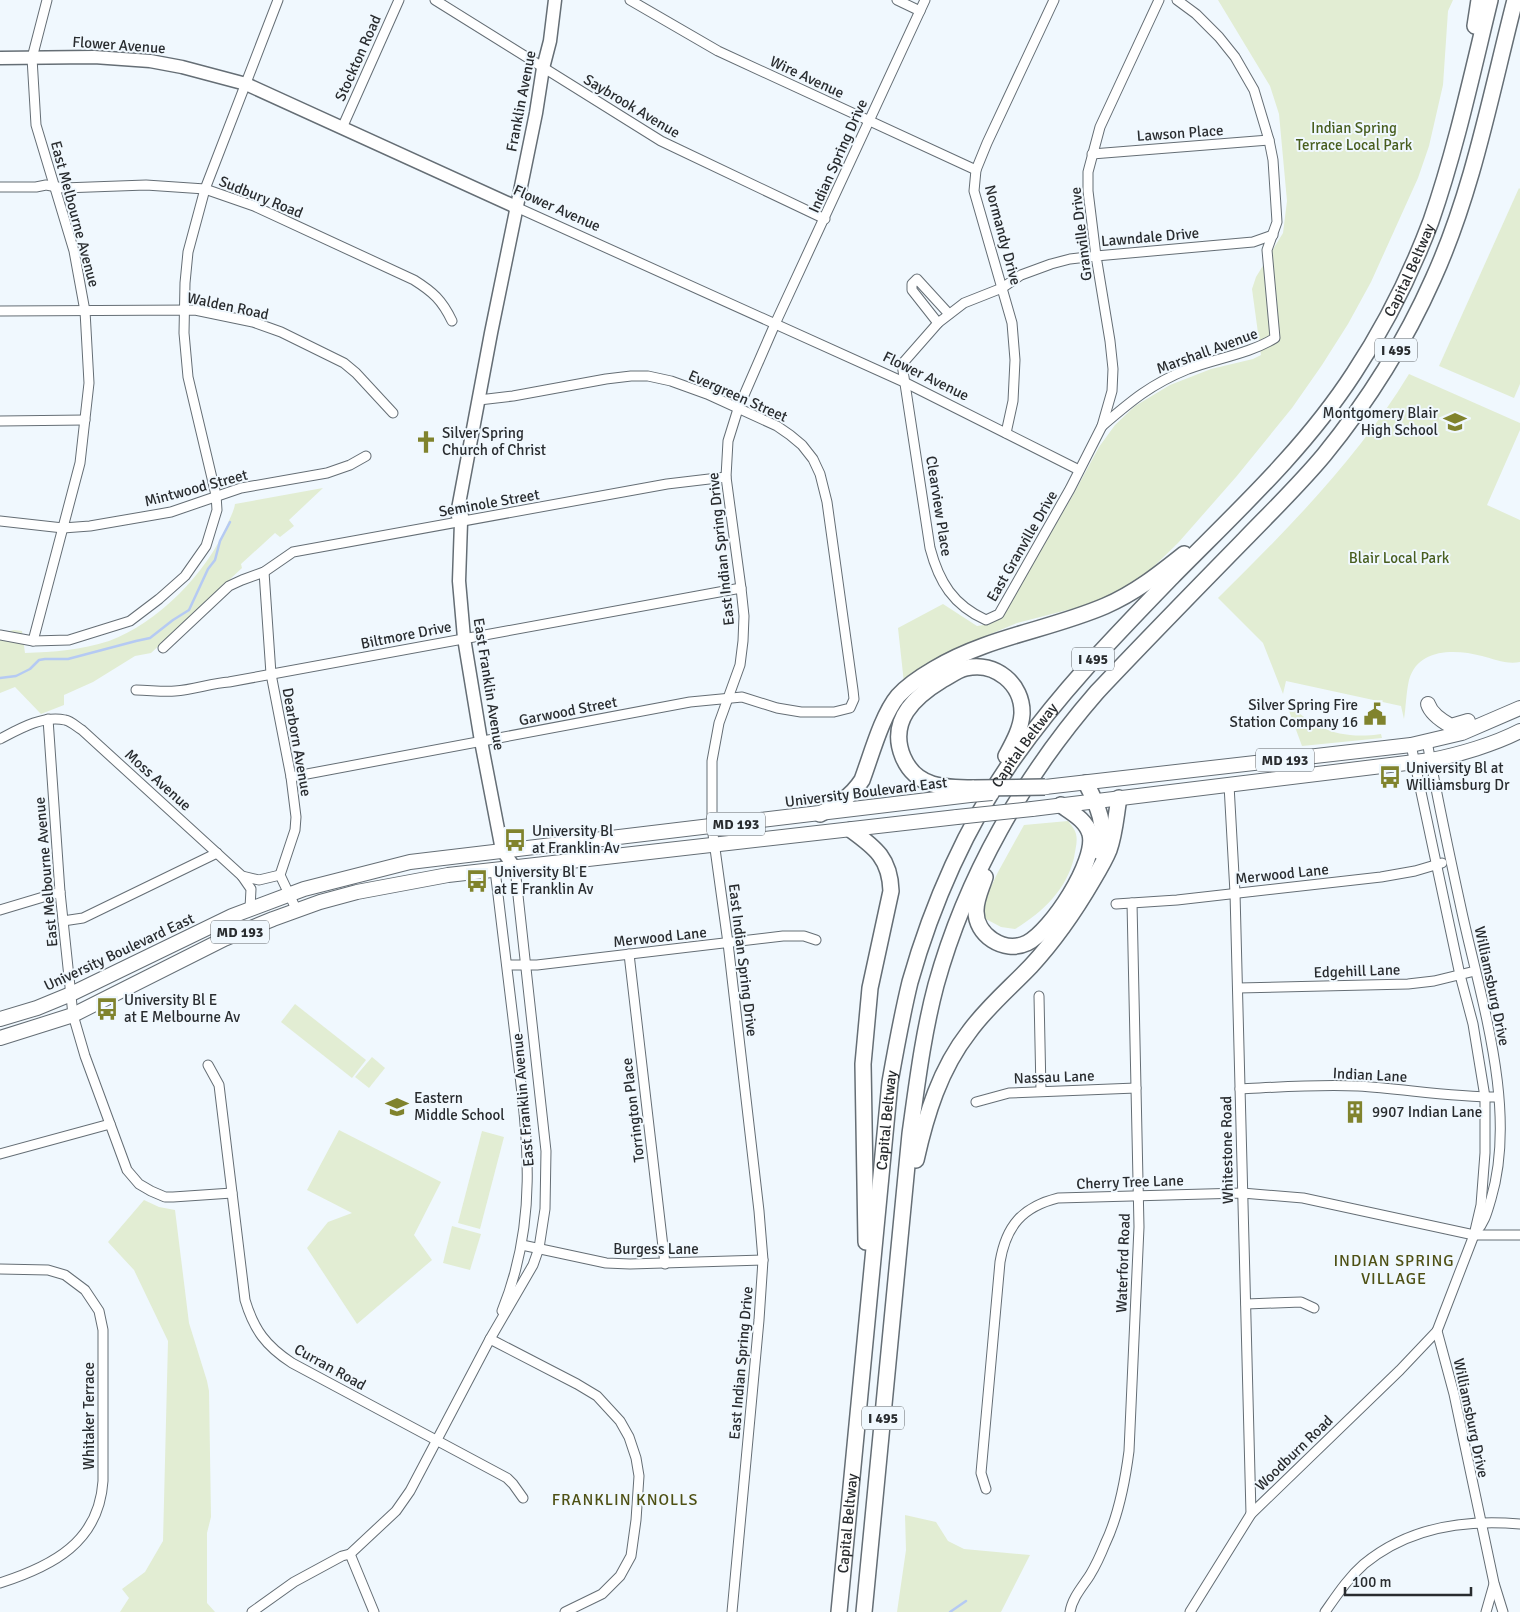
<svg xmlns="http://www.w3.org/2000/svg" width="1520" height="1612" font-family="Signika,sans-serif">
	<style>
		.green { fill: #e2edd3 }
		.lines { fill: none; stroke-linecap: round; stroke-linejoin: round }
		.stream { stroke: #b5caf3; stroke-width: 2.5 }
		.street-casing { stroke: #656e75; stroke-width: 11 }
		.secondary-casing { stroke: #656e75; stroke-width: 15 }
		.primary-casing { stroke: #656e75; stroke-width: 16 }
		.highway-casing { stroke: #656e75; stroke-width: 18 }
		.street { stroke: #fff; stroke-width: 9 }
		.secondary { stroke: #fff; stroke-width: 12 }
		.primary { stroke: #fff; stroke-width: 14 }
		.highway { stroke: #fff; stroke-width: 15 }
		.primary-bridge-casing { stroke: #656e75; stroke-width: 16; stroke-linecap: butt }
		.highway-bridge-casing { stroke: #656e75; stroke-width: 18; stroke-linecap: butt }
		.primary-bridge { stroke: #fff; stroke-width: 14 }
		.highway-bridge { stroke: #fff; stroke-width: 15 }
		.labels { text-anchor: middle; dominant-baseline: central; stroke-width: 4; stroke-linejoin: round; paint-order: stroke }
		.shield { fill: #f0f8fe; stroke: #65696d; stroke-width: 1 }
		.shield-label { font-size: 14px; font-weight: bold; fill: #292c2f }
		.street-label { font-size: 15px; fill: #292c2f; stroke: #f0f8fe }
		.park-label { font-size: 15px; fill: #485e1f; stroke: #f0f8fe }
		.poi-label { font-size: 15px; fill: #292c2f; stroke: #f0f8fe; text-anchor: start }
		.neighbourhood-label { font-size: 16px; letter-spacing: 1px; fill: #4e5014; stroke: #f0f8fe }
	</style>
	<rect width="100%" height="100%" fill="#f0f8fe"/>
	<g class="green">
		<polygon points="1218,0 1453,0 1448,11 1443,85 1429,146 1418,178 1371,282 1348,324 1322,365 1292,408 1236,477 1178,543 1146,574 1106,600 1017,623 962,646 922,669 904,683 898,628 943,604 977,626 990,624 1001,617 1073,495 1099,447 1115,425 1135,406 1170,385 1211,369 1253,359 1261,355 1252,289 1256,277 1283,233 1287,201 1279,114 1270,86"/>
		<polygon points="1519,188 1520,189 1520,384 1514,398 1439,366"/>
		<path d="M1409 374 1520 423V430L1487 505 1520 520V662C1507 665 1494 659 1482 656 1455 649 1418 648 1409 680 1406 693 1406 707 1404 719L1401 706 1286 681 1283 694 1263 643 1218 598C1288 529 1358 458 1409 374Z"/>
		<path d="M323 488 289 520 294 526 280 537 275 533 241 564 242 568 151 653 135 656 93 682 64 695V705L41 714 15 687 0 693V633L14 630 22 631 25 653C54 652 81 650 109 641 158 623 207 573 227 525 230 518 234 511 235 504Z"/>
		<path d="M1285 700C1313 729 1341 740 1381 734L1382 738 1302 746Z"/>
		<path d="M1068 821C1071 825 1075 829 1076 834 1078 842 1075 850 1074 858 1066 890 1043 912 1015 929L1001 927 984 918V901L998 872 1024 825Z"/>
		<polygon points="295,1004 366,1060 352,1078 281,1022"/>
		<polygon points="372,1057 385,1068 369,1088 355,1077"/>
		<polygon points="339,1130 441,1182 414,1235 432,1260 357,1324 307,1248 328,1222 352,1213 307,1190"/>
		<polygon points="482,1131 504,1137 480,1229 458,1223"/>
		<polygon points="144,1200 159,1207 175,1210 189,1323 207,1381 209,1391 211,1517 207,1533 207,1603 215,1612 120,1612 129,1598 122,1589 145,1572 163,1541 168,1341 134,1270 108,1242"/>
		<polygon points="452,1226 481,1234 470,1270 443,1263"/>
		<polygon points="905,1515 936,1522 948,1541 964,1549 1030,1555 1001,1612 897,1612 906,1550"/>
	</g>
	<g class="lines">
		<g class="stream">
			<polyline points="0,678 16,676 30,669 39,660 45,659 68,659 136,641 150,638 173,620 189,610 208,569 215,560 220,541 230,522"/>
			<polyline points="950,1612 966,1601"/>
		</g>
		<defs>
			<g id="street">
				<polyline points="435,0 661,141 825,219"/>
				<polyline points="630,0 718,51 976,170"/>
				<polyline points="897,0 920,11"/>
				<path d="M1159 0 1100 127 1088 172V191L1096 256 1110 341 1113 369 1112 391 1102 426 1070 489 999 614 986 620C953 605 939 582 930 548L902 364 938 323 964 303 1002 288 1021 275 1051 264 1070 259 1096 256 1253 242 1273 235"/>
				<polyline points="342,128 399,0"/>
				<polyline points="1092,154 1269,140"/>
				<path d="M0 187H36L46 185 63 188 146 185 205 189 254 206 414 280C433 292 442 300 452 321"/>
				<polyline points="516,207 906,383 1079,470"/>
				<polyline points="0,311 195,310 253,322 281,332 344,363 356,373 393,413"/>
				<polyline points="938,323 912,290 912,284 917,279 949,314"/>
				<polyline points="0,421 85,420"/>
				<path d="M1102 426C1131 401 1151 384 1188 369 1217 358 1249 354 1275 338L1267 250 1277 222 1273 160 1269 140 1254 90 1235 57 1219 37 1196 14 1177 0"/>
				<polyline points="1006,433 1013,401 1015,360 1012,323 974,191 976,170 987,143 1054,0"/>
				<polyline points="0,521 63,528 90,526 171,512 241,488 327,473 350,465 366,456"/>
				<polyline points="264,572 271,674 291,777 296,817 295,830 280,875 297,911"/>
				<polyline points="0,635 33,641 69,640 130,621 159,599 185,576 206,546 217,510 216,495 188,377 184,333 185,283 188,252 205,189 278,0"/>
				<polyline points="33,641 80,463 89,383 85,311 74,251 36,125 32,58 47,0"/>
				<polyline points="163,648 229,586 242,580 264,572 293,552 667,484 726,477"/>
				<path d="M136 690C149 690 162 692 175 691 194 690 211 683 229 682L741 588"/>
				<polyline points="48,719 60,892 73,1015 85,1056 127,1170 139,1184 151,1191 165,1197 173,1197 232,1193"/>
				<path d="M0 739C19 729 43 715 65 720 71 721 77 727 82 730L242 876 259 880 280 875"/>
				<path d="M1427 741C1437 797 1449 853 1461 908 1480 997 1518 1109 1491 1199 1487 1212 1485 1222 1476 1232"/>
				<polyline points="1411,745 1460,975 1473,1024 1485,1097 1485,1153 1481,1205 1474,1235 1437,1331 1454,1394 1494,1583 1503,1612"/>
				<polyline points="291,777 690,702 742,697 777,708 801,712 834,712 850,708 854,699 853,690 827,502 820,474 813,459 802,445 790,435 777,426 707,394 671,381 648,376 631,376 606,379 513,396 479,400"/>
				<polyline points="1229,785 1235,893 1251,1514"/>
				<path d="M495 870C502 925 508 980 515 1035 527 1133 540 1217 502 1311"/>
				<polyline points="242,876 251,889 250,908"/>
				<polyline points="1116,904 1177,900 1381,877 1415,871 1442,863"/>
				<polyline points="0,910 60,892"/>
				<polyline points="63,921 83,918 217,853"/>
				<polyline points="629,954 665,1264"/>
				<polyline points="507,965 537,965 783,936 804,936 816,940"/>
				<polyline points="1238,988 1408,984 1434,981 1475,971"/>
				<polyline points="1039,996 1041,1091"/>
				<path d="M208 1065 219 1085 245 1300C254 1330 266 1346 292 1363L507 1478 513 1484 523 1498"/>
				<path d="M1240 1089C1279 1087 1318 1084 1358 1086 1405 1089 1451 1097 1498 1097"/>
				<polyline points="976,1102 1009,1093 1136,1088"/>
				<polyline points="0,1154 110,1124"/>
				<polyline points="522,1245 606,1263 630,1264 763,1260"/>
				<path d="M0 1269 48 1270 65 1275 85 1290 99 1311 103 1330V1481C99 1542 53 1566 0 1583"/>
				<polyline points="1246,1304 1301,1302 1314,1308"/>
				<polyline points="490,1339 577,1384 597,1396 620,1421 629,1437 636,1458 639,1476 636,1520 631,1556 620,1576 602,1594 565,1612"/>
				<path d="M986 1489 981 1473 1000 1262C1006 1226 1022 1207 1058 1198L1242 1193 1303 1198 1474 1235H1520"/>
				<polyline points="350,1554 374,1612"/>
				<polyline points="252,1612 294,1582 342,1556 350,1554 396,1511 410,1491 490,1339 533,1265 539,1248 545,1209 546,1151 515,868"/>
				<polyline points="732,1612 759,1320 763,1260 759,1211 728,943 712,827 712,761 719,723 740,665 743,641 744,616 741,588 726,477 728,441 738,409 775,324 925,0"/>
				<path d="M1070 1612C1072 1598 1083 1586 1090 1575 1096 1565 1101 1554 1105 1544 1119 1515 1125 1482 1129 1451L1139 1227 1132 903"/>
				<polyline points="1190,1612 1251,1514 1400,1370 1437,1331"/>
				<path d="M1325 1612C1337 1595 1348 1578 1364 1564 1409 1527 1464 1519 1520 1524"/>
				<polyline points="1486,1612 1494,1584"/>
			</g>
			<g id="secondary">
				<polyline points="0,58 94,57 150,61 182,67 246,84 516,207"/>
				<polyline points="462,516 461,522 459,581 464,638 481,741 502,850 515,868"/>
				<polyline points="461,522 458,516 458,509 491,333 536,113 543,68 550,41 555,0"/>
			</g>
			<g id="primary">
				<path d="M1428 704C1431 714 1442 721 1451 726L1468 721"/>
				<polyline points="1045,787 1411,745 1462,733 1520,708"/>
				<path d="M1032 809 1431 760C1458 755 1495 744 1520 731"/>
				<polyline points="0,1019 37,1008 71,994 232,916 304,889 410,862 970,795"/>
				<polyline points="0,1038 73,1015 224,939 273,919 320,902 357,892 448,875 957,817"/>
			</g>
			<g id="highway">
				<polyline points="1475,26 1479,0"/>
				<path d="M1086 783C1098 806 1107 826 1100 852"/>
				<path d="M974 788C945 788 916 788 903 757 888 721 914 697 942 680 950 676 957 670 966 668 995 661 1023 684 1022 714 1021 729 1013 743 1006 756"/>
				<path d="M820 814C837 805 851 797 862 780 871 756 882 715 898 696 908 685 922 676 934 669 987 637 1049 630 1105 606 1135 593 1159 574 1184 554"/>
				<path d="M851 830C876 848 890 859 891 891L870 988 863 1064 866 1242"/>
				<path d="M985 877C982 887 976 899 976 910 975 935 1004 954 1027 943 1051 931 1097 861 1090 834 1086 820 1072 813 1061 805"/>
				<path d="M916 1160C926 1115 940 1069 969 1032 987 1007 1010 988 1031 966 1055 940 1075 911 1093 880 1099 870 1105 860 1109 850 1115 833 1116 815 1119 798"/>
				<path id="s1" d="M839 1612 890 1082C896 1048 902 1015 910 982 932 904 967 824 1014 758 1060 692 1116 635 1172 577 1236 512 1304 450 1354 373 1385 326 1411 274 1431 221 1456 149 1472 74 1490 0"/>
				<path d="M864 1612 910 1134C917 1084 923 1034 936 985 966 877 1023 777 1097 692 1145 641 1195 590 1244 540 1271 512 1299 485 1324 455 1368 401 1405 342 1433 279 1473 191 1491 93 1515 0"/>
			</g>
		</defs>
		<use href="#street" class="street-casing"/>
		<use href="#secondary" class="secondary-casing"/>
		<use href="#primary" class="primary-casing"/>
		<use href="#highway" class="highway-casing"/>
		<use href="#street" class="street"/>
		<use href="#secondary" class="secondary"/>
		<use href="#primary" class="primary"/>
		<use href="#highway" class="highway"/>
		<defs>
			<g id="primary-bridge">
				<polyline points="970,795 992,793"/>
				<polyline points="957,817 1032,809"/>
			</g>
			<polyline id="highway-bridge" points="974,788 1045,787"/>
		</defs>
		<use href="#primary-bridge" class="primary-bridge-casing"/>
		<use href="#highway-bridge" class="highway-bridge-casing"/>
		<use href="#primary-bridge" class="primary-bridge"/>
		<use href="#highway-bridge" class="highway-bridge"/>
	</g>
	<defs>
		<symbol id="school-bare" viewBox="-9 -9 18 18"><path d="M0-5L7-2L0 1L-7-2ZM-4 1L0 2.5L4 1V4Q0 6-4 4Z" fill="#80832d" stroke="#f0f8fe" stroke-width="2.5" paint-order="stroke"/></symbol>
		<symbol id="church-bare" viewBox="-9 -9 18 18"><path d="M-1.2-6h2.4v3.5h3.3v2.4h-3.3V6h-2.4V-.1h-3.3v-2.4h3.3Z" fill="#80832d" stroke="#f0f8fe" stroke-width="2.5" paint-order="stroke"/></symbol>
		<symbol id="civic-bare" viewBox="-9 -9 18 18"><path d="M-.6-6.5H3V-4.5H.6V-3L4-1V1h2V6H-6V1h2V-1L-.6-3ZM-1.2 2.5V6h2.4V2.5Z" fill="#80832d" stroke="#f0f8fe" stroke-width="2.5" paint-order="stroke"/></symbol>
		<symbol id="bus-bare" viewBox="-9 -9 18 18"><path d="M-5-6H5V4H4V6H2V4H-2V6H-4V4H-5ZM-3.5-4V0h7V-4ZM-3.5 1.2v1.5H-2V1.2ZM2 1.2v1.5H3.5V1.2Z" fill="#80832d" stroke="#f0f8fe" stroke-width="2.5" paint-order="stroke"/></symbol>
		<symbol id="building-bare" viewBox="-9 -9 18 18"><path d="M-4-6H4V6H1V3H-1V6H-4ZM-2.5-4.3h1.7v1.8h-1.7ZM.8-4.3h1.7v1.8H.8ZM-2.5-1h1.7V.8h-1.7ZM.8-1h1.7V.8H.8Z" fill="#80832d" stroke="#f0f8fe" stroke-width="2.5" paint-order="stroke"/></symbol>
	</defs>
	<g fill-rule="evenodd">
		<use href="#school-bare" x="1439" y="406" width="32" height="32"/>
		<use href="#church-bare" x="410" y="426" width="32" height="32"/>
		<use href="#civic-bare" x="1359" y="698" width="32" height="32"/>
		<use href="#bus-bare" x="1374" y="761" width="32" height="32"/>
		<use href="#bus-bare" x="499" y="824" width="32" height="32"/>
		<use href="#bus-bare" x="461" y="865" width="32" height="32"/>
		<use href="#bus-bare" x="91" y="993" width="32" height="32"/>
		<use href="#school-bare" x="381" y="1091" width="32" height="32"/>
		<use href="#building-bare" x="1339" y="1096" width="32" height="32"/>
	</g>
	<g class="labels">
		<g class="shield">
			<rect x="1375" y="338.5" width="42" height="23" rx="4"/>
			<rect x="1072" y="647.5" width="42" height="23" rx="4"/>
			<rect x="1256" y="748.5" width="58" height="23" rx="4"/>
			<rect x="707" y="812.5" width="58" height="23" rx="4"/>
			<rect x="211" y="920.5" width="58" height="23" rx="4"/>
			<rect x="862" y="1406.5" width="42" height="23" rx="4"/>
		</g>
		<g class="shield-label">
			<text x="1396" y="350">I 495</text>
			<text x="1093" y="659">I 495</text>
			<text x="1285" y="760">MD 193</text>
			<text x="736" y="824">MD 193</text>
			<text x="240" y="932">MD 193</text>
			<text x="883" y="1418">I 495</text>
		</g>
		<g class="street-label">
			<text transform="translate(119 45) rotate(4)">Flower Avenue</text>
			<text transform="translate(358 58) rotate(-66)">Stockton Road</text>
			<text transform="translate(807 77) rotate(25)">Wire Avenue</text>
			<text transform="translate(521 101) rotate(-79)">Franklin Avenue</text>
			<text transform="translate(632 106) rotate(31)">Saybrook Avenue</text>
			<text transform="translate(1180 133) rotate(-4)">Lawson Place</text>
			<text transform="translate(838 156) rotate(-66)">Indian Spring Drive</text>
			<text transform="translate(261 197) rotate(22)">Sudbury Road</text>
			<text transform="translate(557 208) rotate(24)">Flower Avenue</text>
			<text transform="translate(75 214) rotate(75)">East Melbourne Avenue</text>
			<text transform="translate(1081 234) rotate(-97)">Granville Drive</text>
			<text transform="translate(1003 235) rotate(75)">Normandy Drive</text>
			<text transform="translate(1150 237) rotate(-5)">Lawndale Drive</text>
			<text stroke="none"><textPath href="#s1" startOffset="1514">Capital Beltway</textPath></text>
			<text transform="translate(228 306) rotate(12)">Walden Road</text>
			<text transform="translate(1207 351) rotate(-20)">Marshall Avenue</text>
			<text transform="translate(926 376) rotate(26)">Flower Avenue</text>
			<text transform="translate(738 396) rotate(24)">Evergreen Street</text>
			<text transform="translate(196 488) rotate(-15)">Mintwood Street</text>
			<text transform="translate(489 503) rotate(-10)">Seminole Street</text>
			<text transform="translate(939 506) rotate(81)">Clearview Place</text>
			<text transform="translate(1022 546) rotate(-60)">East Granville Drive</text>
			<text transform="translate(721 549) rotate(-96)">East Indian Spring Drive</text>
			<text transform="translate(406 635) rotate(-11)">Biltmore Drive</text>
			<text transform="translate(489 684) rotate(81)">East Franklin Avenue</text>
			<text transform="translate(568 711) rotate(-11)">Garwood Street</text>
			<text transform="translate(297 742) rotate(80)">Dearborn Avenue</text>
			<text stroke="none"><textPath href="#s1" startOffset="899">Capital Beltway</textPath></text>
			<text transform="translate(158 780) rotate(42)">Moss Avenue</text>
			<text transform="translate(866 792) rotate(-7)">University Boulevard East</text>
			<text transform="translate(46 872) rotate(-95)">East Melbourne Avenue</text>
			<text transform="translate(1282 874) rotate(-6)">Merwood Lane</text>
			<text transform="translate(660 937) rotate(-6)">Merwood Lane</text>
			<text transform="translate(119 952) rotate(-25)">University Boulevard East</text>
			<text transform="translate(743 960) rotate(83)">East Indian Spring Drive</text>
			<text transform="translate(1357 971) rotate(-2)">Edgehill Lane</text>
			<text transform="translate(1492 986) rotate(78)">Williamsburg Drive</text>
			<text transform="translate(1370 1075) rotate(3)">Indian Lane</text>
			<text transform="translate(1054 1077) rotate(-2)">Nassau Lane</text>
			<text transform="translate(523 1100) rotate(-95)">East Franklin Avenue</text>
			<text transform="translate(633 1110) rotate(-97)">Torrington Place</text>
			<text stroke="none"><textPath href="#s1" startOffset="494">Capital Beltway</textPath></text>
			<text transform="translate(1227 1150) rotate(-91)">Whitestone Road</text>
			<text transform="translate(1130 1182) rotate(-2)">Cherry Tree Lane</text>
			<text x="656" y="1249">Burgess Lane</text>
			<text transform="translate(1123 1263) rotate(-88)">Waterford Road</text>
			<text transform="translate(741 1363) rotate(-85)">East Indian Spring Drive</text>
			<text transform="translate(330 1367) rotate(29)">Curran Road</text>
			<text transform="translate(89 1416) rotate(-90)">Whitaker Terrace</text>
			<text transform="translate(1471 1418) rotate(78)">Williamsburg Drive</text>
			<text transform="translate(1294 1453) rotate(-44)">Woodburn Road</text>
			<text stroke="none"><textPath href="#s1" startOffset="89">Capital Beltway</textPath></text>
		</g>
		<g class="park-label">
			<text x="1354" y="128">Indian Spring<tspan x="1354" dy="17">Terrace Local Park</tspan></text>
			<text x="1399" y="558">Blair Local Park</text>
		</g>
		<g class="poi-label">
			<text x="1438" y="413" text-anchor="end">Montgomery Blair<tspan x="1438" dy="17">High School</tspan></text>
			<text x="442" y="433">Silver Spring<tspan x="442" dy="17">Church of Christ</tspan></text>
			<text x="1358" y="705" text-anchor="end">Silver Spring Fire<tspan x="1358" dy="17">Station Company 16</tspan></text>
			<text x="1406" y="768">University Bl at<tspan x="1406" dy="17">Williamsburg Dr</tspan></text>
			<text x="532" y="831">University Bl<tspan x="532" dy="17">at Franklin Av</tspan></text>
			<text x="494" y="872">University Bl E<tspan x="494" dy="17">at E Franklin Av</tspan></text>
			<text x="124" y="1000">University Bl E<tspan x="124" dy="17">at E Melbourne Av</tspan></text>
			<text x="414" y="1098">Eastern<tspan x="414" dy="17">Middle School</tspan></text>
			<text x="1372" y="1112">9907 Indian Lane</text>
		</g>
		<g class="neighbourhood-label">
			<text x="1394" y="1261">INDIAN SPRING<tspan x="1394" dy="18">VILLAGE</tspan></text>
			<text x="625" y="1500">FRANKLIN KNOLLS</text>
		</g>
	</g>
	<path d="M1345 1587v8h126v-8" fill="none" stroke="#292c2f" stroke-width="2.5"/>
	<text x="1352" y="1587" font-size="15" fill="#292c2f" stroke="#f0f8fe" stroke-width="4" paint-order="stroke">100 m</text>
</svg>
